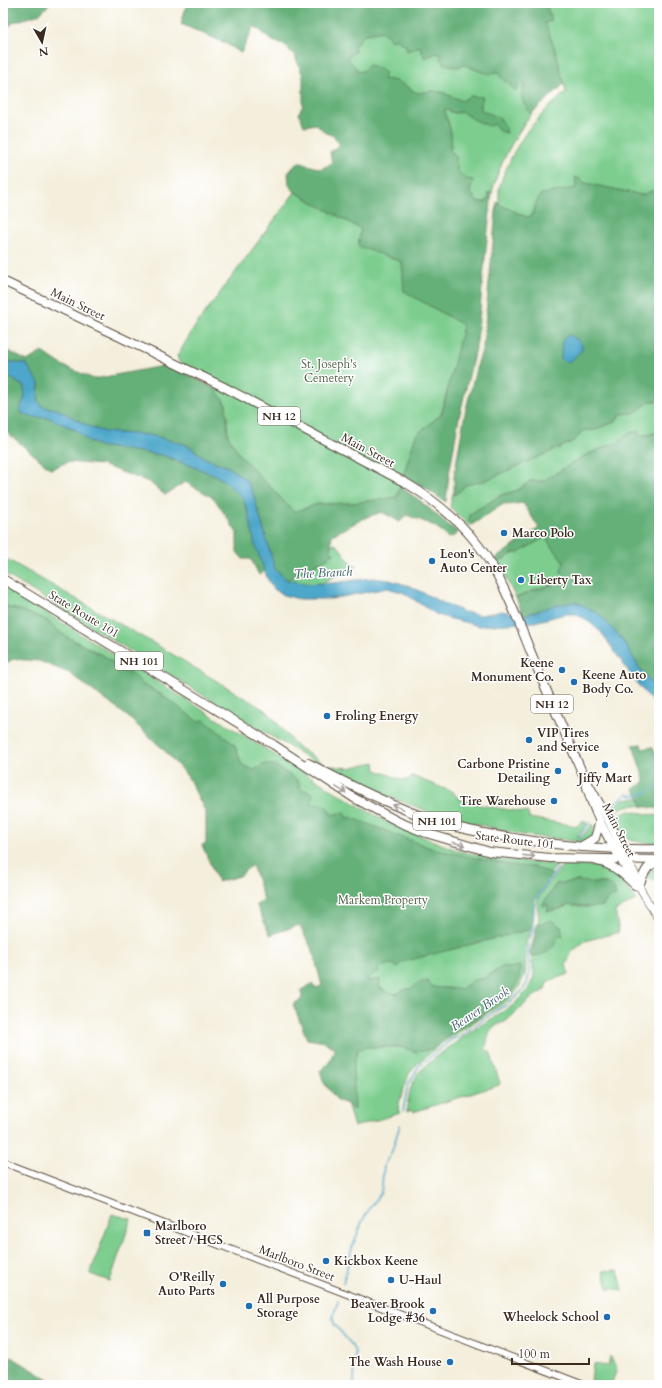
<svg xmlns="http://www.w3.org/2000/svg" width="662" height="1388" font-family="Cardo,serif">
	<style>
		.green { fill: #7ccd8e; stroke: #5c7c56; fill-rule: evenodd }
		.forest { fill: #65b079; stroke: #506d4c }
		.water { fill: #4da7cb; stroke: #446874 }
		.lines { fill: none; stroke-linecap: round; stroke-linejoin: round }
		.stream { stroke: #4da7cb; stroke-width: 1.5 }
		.tertiary-casing { stroke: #57483b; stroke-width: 8 }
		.secondary-casing { stroke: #57483b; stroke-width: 8 }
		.trunk-casing { stroke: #57483b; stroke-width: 10 }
		.tertiary { stroke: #fff; stroke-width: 6 }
		.secondary { stroke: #fff; stroke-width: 7 }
		.trunk { stroke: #fff; stroke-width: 8 }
		.oneway { stroke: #a79f9a }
		.poi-dot { fill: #1f6fb2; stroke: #fff; stroke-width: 1.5 }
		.labels { text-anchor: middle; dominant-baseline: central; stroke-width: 3; stroke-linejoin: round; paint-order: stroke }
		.shield { fill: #fff; stroke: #766a62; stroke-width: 1 }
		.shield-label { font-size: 11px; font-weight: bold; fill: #3b2a1e }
		.street-label { font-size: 12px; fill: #3b2a1e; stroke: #fff }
		.park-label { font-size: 12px; fill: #526345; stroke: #fff }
		.poi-label { font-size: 12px; font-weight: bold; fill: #3b2a1e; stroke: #fff; text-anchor: start }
		.water-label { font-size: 13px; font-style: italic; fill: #43626c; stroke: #fff }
	</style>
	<rect width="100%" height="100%" fill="#fff"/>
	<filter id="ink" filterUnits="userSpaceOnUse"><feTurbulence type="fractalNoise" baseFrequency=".025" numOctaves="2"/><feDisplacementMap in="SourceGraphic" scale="8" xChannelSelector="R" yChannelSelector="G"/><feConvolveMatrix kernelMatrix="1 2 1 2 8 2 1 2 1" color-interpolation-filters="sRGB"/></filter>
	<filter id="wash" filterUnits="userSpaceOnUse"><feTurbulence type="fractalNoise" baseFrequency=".012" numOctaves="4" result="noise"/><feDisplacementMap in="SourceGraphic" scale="16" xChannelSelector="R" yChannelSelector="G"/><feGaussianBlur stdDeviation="0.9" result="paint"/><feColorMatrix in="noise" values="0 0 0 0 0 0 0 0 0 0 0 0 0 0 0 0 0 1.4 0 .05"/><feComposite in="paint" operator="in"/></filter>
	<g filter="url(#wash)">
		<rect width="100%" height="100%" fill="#f4efdd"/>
		<g class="green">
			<polygon points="546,3 659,3 659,192 655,190 642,195 585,183 578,178 577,188 536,203 533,216 526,217 499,204 499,188 503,176 514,152 527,131 547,109 566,92 556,52 544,23 550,21"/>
			<path d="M381 31 387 35 391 41 397 38 406 45 407 51 420 46 422 52 432 56 435 53 442 55 455 67 465 65 479 71H498L508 81 511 87 518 84 524 85 525 88 523 103 531 114C514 138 499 163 492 193H488L489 198 486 202H477L470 192 472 186 457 170 456 157 450 150C453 141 451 131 448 121 446 117 444 114 445 109 448 110 451 112 454 113 457 113 460 112 464 113 479 120 485 131 502 120L481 110V104L462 101 442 92 432 91 417 93 397 81 383 79 363 71 358 72 347 58 355 52 354 46C358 43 359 39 362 36 366 32 376 33 381 31Z"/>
			<polygon points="295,192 361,229 358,246 402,262 404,291 464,325 441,414 416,436 397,497 354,503 318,504 294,512 239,454 228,436 226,404 217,392 221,382 179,362 177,356 196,325"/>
			<polygon points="651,401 659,401 658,432 647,435 638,435 639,431 629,433 619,443 607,446 584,456 543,481 530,481 518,490 501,495 470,514 469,521 473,524 469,526 450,507 453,493 453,494 460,491 465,485 484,481 570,443 576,439 583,430 596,430 605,425 616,422 619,414 634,413"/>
			<path d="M545 537 564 562 566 582C549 584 532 591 516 598L498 562 514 553H518Z"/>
			<path d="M332 543C342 547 342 553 349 560 351 563 355 564 358 566L349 572 335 576 322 583 309 584 287 580 334 554 330 549Z"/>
			<polygon points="3,557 167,651 268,712 296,746 326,765 349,768 375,762 376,770 403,780 409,780 412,776 453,792 458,798 480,805 528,813 529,818 577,826 584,821 587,823 577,837 581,838 592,824 594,827 593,837 583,842 523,835 438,815 373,791 325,768 244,720 3,573"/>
			<path d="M3 586 275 755 364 809 395 826 459 851 504 860 551 864 557 865 544 881 532 899 530 932 526 943 525 974 518 989 508 1000 441 1044 418 1063 409 1074 399 1103 398 1109 400 1113 354 1127 347 1103 354 1110 353 1067 357 1049 369 1047H402L416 1052 431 1049 453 1032 483 1015 497 1003 508 997 520 967 508 968 504 966 483 979 474 980 460 990C451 987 442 989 433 987L427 981C416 982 419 985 412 988 405 991 404 989 396 994L387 992 366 979 375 973 370 963 384 959 398 967 408 953 512 878 332 815 310 804 300 789 298 781 275 766 265 764 254 770 242 765 234 744 197 721 162 695 143 685 132 673 120 670 106 657 65 636 46 620 23 611 7 607 3 598Z"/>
			<polygon points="637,798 640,798 642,806 636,805 627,806 612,811 611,810 622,800"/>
			<path d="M630 811 659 816V843H641V842C626 841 617 835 615 819L617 816Z"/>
			<path d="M563 865C601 864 613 867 636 900L615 911 619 932 585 941 572 952 566 965 569 974 548 981 544 991 534 996 505 1022 497 1024 490 1031 485 1049 490 1052 500 1083 499 1085 413 1112 412 1110 407 1112V1106L411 1087 418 1073 437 1056 470 1032 512 1006 527 991 533 979 534 973 530 952 533 944 539 918 537 905 538 898ZM578 881 593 883H607L608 898 603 906 580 907 568 905 560 909 548 911V905H542L556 884Z"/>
			<path d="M659 867V880C655 881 653 881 649 878 649 871 652 869 659 867Z"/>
			<polygon points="112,1214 131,1219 110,1281 90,1274"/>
			<polygon points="618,1270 623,1290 608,1288 603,1271"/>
			<polygon points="610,1356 617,1369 611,1385 603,1385 591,1380 593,1364 608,1366"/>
		</g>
		<g class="forest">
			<polygon points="3,3 50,3 40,14 14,22 3,31"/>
			<path d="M187 3H546L551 21 545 23 556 52 564 84 531 114C524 105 519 99 523 88H525L524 85 518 84V89L515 91 511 87 508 81 505 82 499 75 498 71 491 74 479 71 465 65 455 67 443 63 440 58 442 55 435 53 425 58 420 46 407 51 406 45 401 44 397 38 391 41 387 35 381 31C376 33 366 33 362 36 359 39 358 43 354 46L355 52 347 58 355 66 358 72 363 71 369 65 376 67 385 72 383 79 397 81 417 93 432 91 442 92 462 101 470 96 483 97 481 104V110C496 117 503 116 507 133L499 131 495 124 489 126 475 120 462 112 455 113 445 109C444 114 446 117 448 122 451 131 453 141 450 150L456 157 457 170 466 179 473 180 470 192 477 202H486L489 198 488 193H492L483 277 477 341 459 418 449 474 446 502 424 487 403 476 416 435 442 414 463 325 404 291 402 262 358 246 361 229 295 192 289 185 288 173 298 162 321 169 332 163 330 152 340 145 334 136 326 133 316 124 304 126 299 113 303 105V76L295 56 284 45 273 41 254 26 241 53 227 44 181 24Z"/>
			<polygon points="575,177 578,178 585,183 642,195 655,190 659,192 659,401 651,401 634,413 620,414 616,422 605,425 596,430 583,430 576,439 570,443 484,481 465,485 460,491 454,495 454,476 465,413 476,369 483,347 484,335 497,202 499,204 526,217 532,216 536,203 541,194 576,188"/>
			<path d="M3 348 27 361 42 352 64 366 94 379 168 365 218 390 217 392 226 404 228 436 239 454 294 512 318 504 354 503 397 497 400 487 418 499 458 533 454 536 448 538C444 535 441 530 436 527 430 523 414 518 406 515L400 522 382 512 367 517 332 535 330 549 334 554 287 580 275 569 253 493 246 480 228 467 205 458 187 445 150 435 105 432 92 428 57 409 43 407 38 401 39 383 26 364 3 361Z"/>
			<path d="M3 373C11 376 16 383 24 386L25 397 20 409 31 417 50 418 77 431 85 439 99 446 162 455 215 475 226 482 243 499 249 514 255 545 265 571 259 575 251 559H243L237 552V533L214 498 185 482 165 495 149 482 102 465 67 462 51 469 3 429Z"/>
			<polygon points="658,421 659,421 659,693 640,669 622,639 598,613 576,602 523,615 516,598 532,591 566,581 561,571 564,562 545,537 518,553 514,553 499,562 498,562 495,559 539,528 523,503 506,505 505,503 473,524 469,521 470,514 501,495 518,490 530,481 543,481 584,456 607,446 619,443 629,433 640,431 638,435 647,435 657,432"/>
			<path d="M3 598 7 607 23 611 46 620 65 636 106 657 120 670 132 673 143 685 162 695 197 721 204 720 234 744 242 765 254 770 265 764 275 765 298 781 300 789 313 793 311 804 325 805 332 815 344 812 346 818 350 817 436 850 516 866 536 867 553 875 535 900 532 929 402 962 398 968 392 964 376 968 379 971 366 979 370 981 380 979 379 988 387 992 396 994 403 990 412 988 419 982 427 981 433 987C442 989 451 987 460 990L474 980 483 979 504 966 508 968 520 966 519 980 508 997 497 1003 483 1015 453 1032 431 1049 416 1052 402 1047H369L358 1049 353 1067 355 1110 347 1104 337 1100 324 1083 320 1071 330 1061 335 1048 324 1042 307 1039 293 1004 302 999 301 990 312 984 315 988 322 986 313 951 299 925 270 935 256 904 264 900 252 865 239 876 218 882 202 845 206 843V813L188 777 163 749 127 716 69 673 39 661 13 659 3 665Z"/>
			<polygon points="641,744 642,749 652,747 659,757 659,809 642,806 640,798 634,790 636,787 645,782 633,745"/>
			<path d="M578 881 593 883H607L614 888 616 896 608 898 603 906C591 908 580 907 568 905L560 909 547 911 548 905 542 906 556 884Z"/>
			<path d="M551 920 561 927 563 936H558C551 952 550 953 533 956L530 952 533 944 537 923 541 924Z"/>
			<polygon points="3,1352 58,1385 3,1385"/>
		</g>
		<g class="water">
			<path d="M569 335 580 341 583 349 570 361 566 362 561 359C562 351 559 338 569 335Z"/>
			<path d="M3 361 26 364 39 383 38 401 43 407 57 409 92 428 105 432 150 435 187 445 205 458 228 467 246 480 253 493 275 569 287 580 309 584 333 583 373 578 389 580 410 586 445 604 464 612 481 615 501 611 525 615 555 605 576 602 598 613 622 639 640 669 659 693V710L636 682 601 632 584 618 574 614H565L535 622 479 626 437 615 404 593 388 588 331 599H299L283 595 274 589 268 580 255 545 249 514 243 499 226 482 215 475 162 455 99 446 85 439 77 431 50 418 31 417 23 414 20 409 25 397 24 386C16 383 11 376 3 373Z"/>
		</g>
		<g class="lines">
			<g class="stream">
				<path d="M613 804 627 794C638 799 650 791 659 785"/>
				<polyline points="579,837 590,822"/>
				<polyline points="403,1111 408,1085 419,1066 451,1040 463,1034 497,1010 508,1004 523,990 527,983 529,975 528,952 532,932 535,900 558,868"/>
				<polyline points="343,1283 352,1248 362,1222 370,1207 381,1193 384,1165 392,1151 400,1125"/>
				<polyline points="338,1301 333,1317 334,1324 351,1344 355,1352 354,1385"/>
			</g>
		</g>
	</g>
	<g filter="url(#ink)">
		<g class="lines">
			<defs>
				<polyline id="tertiary" points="3,1162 584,1385"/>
				<g id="secondary">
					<polyline points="620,858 635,885 640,888 659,921"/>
					<polyline points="627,859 640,883 640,887"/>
				</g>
				<g id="trunk">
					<path d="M3 281 222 386 406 483C434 500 459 520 479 546 500 573 517 618 530 650 547 693 566 736 585 779 591 807 605 833 620 858"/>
					<polyline points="3,579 274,745 354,798 399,822 426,833 490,852 550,858 659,860"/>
					<path d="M308 763C349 785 391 806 435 821 463 830 492 835 520 839 566 847 613 850 659 849"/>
					<polyline points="587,782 607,817 624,852"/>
					<polyline points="582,846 595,838 600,821"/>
					<path d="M597 861C613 864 623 874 635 885"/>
					<path d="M640 883C645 872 646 865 659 862"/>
				</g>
			</defs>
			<use href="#tertiary" class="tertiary-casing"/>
			<use href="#secondary" class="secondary-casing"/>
			<use href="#trunk" class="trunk-casing"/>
			<use href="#tertiary" class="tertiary"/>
			<use href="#secondary" class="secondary"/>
			<use href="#trunk" class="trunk"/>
		</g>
		<defs><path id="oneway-shaft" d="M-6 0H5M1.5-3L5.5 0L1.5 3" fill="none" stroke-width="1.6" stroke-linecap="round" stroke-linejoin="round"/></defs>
		<g class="oneway">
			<use href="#oneway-shaft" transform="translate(341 790) rotate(31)"/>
			<use href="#oneway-shaft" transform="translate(398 807) rotate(-158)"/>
			<use href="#oneway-shaft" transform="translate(459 844) rotate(16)"/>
			<use href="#oneway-shaft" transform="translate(529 856) rotate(6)"/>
		</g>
	</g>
	<g class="poi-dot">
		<circle cx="504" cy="533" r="4"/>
		<circle cx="432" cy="561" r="4"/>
		<circle cx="521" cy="580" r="4"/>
		<circle cx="562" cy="670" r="4"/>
		<circle cx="574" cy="682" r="4"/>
		<circle cx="327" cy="716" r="4"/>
		<circle cx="529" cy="740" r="4"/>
		<circle cx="605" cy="765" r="4"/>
		<circle cx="558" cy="771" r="4"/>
		<circle cx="554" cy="801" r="4"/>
		<rect x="143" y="1229" width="8" height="8" rx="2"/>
		<circle cx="326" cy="1261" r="4"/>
		<circle cx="391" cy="1280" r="4"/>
		<circle cx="223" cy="1284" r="4"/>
		<circle cx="249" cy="1306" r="4"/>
		<circle cx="433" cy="1311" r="4"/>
		<circle cx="607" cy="1317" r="4"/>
		<circle cx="450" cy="1362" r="4"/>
	</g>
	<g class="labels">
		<g class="shield">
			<rect x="258" y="407" width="42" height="18" rx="3"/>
			<rect x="115" y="652" width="48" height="18" rx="3"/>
			<rect x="531" y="695" width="42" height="18" rx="3"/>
			<rect x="413" y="812" width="48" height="18" rx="3"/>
		</g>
		<g class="shield-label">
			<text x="279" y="416">NH 12</text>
			<text x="139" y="661">NH 101</text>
			<text x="552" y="704">NH 12</text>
			<text x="437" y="821">NH 101</text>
		</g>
		<g class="street-label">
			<text transform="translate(78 304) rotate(26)">Main Street</text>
			<text transform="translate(368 450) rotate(28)">Main Street</text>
			<text transform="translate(84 614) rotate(31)">State Route 101</text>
			<text transform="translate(619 830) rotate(63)">Main Street</text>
			<text transform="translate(515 840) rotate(7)">State Route 101</text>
			<text transform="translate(297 1263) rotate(21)">Marlboro Street</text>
		</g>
		<g class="park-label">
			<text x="329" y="364">St. Joseph's<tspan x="329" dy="14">Cemetery</tspan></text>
			<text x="383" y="900">Markem Property</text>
		</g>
		<g class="poi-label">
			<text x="512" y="533">Marco Polo</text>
			<text x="440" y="554">Leon's<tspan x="440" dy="14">Auto Center</tspan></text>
			<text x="529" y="580">Liberty Tax</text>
			<text x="554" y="663" text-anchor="end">Keene<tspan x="554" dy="14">Monument Co.</tspan></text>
			<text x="582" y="675">Keene Auto<tspan x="582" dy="14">Body Co.</tspan></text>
			<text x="335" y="716">Froling Energy</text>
			<text x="537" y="733">VIP Tires<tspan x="537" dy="14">and Service</tspan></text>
			<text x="550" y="764" text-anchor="end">Carbone Pristine<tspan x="550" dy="14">Detailing</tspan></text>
			<text x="605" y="778" text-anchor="middle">Jiffy Mart</text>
			<text x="546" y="801" text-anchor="end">Tire Warehouse</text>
			<text x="155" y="1226">Marlboro<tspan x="155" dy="14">Street / HCS</tspan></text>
			<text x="334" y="1261">Kickbox Keene</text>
			<text x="215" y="1277" text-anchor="end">O'Reilly<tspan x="215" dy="14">Auto Parts</tspan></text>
			<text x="399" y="1280">U-Haul</text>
			<text x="257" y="1299">All Purpose<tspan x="257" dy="14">Storage</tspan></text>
			<text x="425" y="1304" text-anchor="end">Beaver Brook<tspan x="425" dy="14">Lodge #36</tspan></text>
			<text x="599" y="1317" text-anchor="end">Wheelock School</text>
			<text x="442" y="1362" text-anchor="end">The Wash House</text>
		</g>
		<g class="water-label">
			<text transform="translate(323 573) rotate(-3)">The Branch</text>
			<text transform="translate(480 1009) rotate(-34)">Beaver Brook</text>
		</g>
	</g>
	<rect width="662" height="1388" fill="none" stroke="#fff" stroke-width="16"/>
	<g transform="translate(42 42) rotate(171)" stroke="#ffffff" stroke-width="3" paint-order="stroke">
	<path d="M0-3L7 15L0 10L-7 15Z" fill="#3b2a1e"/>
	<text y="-6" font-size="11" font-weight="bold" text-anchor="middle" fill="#3b2a1e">N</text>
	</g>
	<path d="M512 1358v6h77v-6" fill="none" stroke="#3b2a1e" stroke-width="2"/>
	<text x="518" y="1358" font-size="12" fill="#3b2a1e" stroke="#ffffff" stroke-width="3" paint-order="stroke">100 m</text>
</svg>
